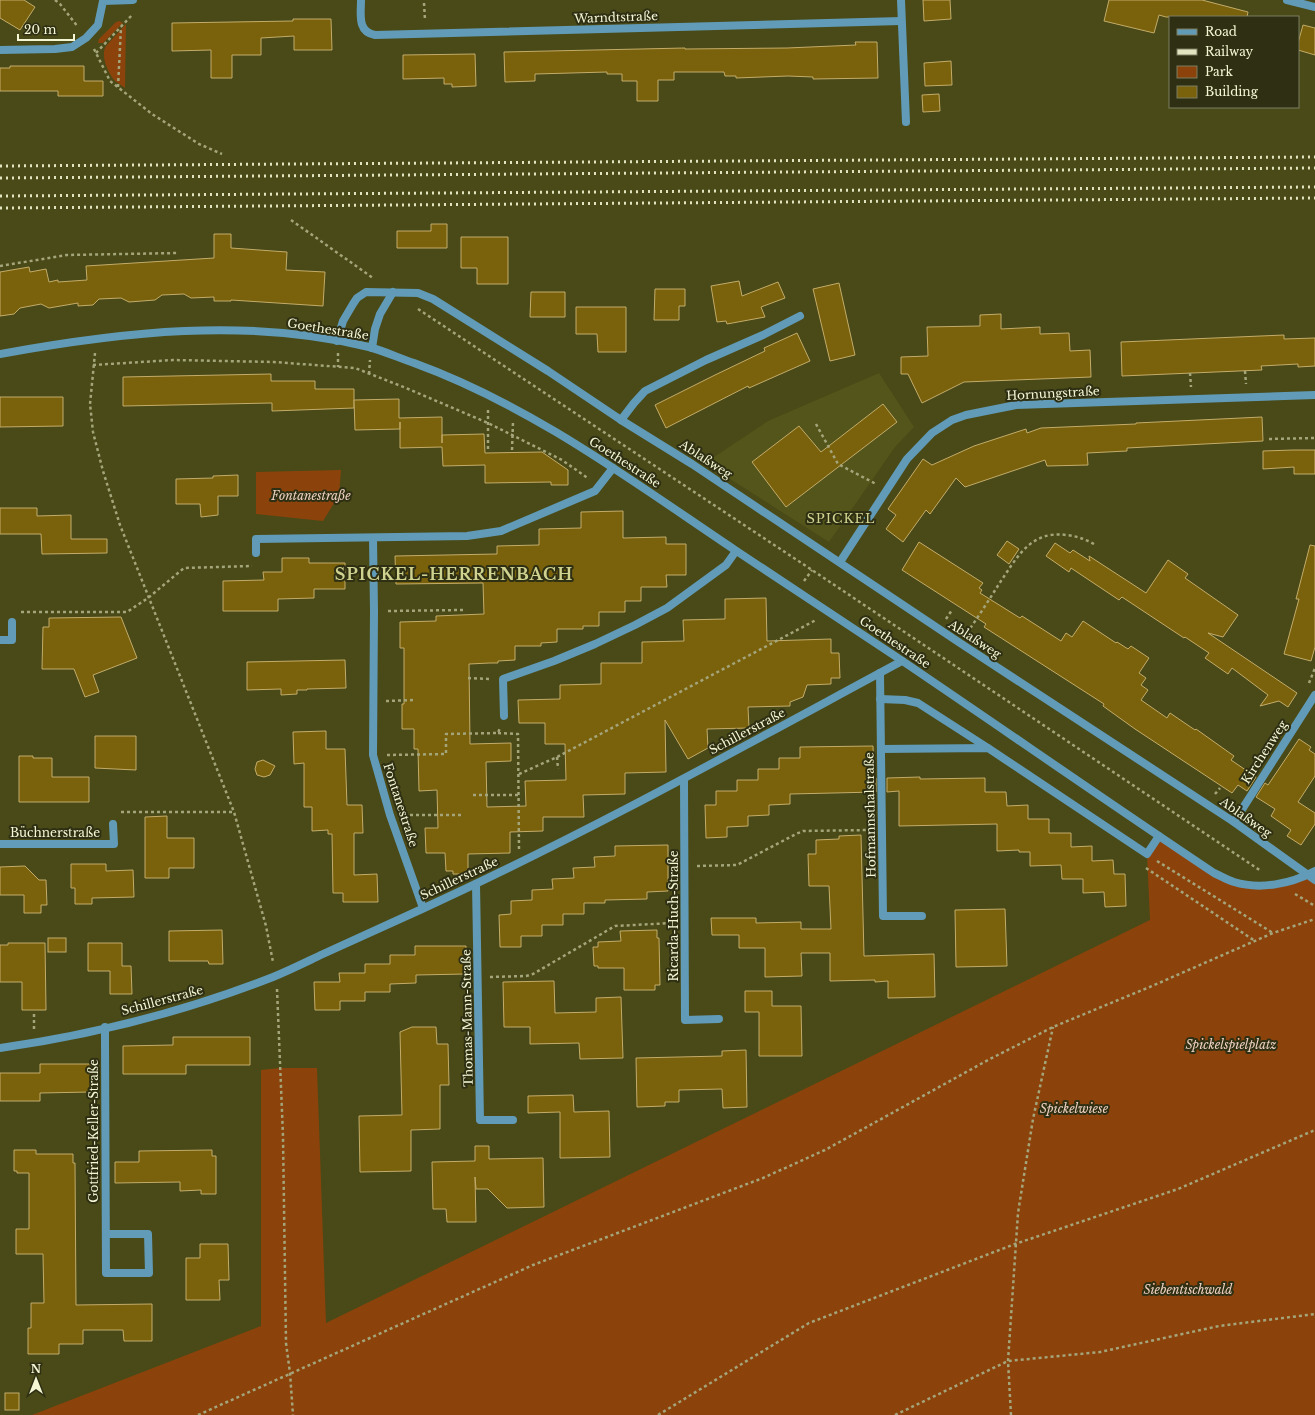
<svg xmlns="http://www.w3.org/2000/svg" width="1315" height="1415" font-family="'Libre Baskerville',serif">
	<style>
		.built { fill: #53551a }
		.green { fill: #8c430b }
		.building { fill: #7a610b; stroke: #c3ac6a }
		.lines { fill: none; stroke-linecap: round; stroke-linejoin: round }
		.path { stroke: #a4a57b; stroke-width: 2.5; stroke-dasharray: 3 3; stroke-linecap: butt }
		.minor { stroke: #619bb8; stroke-width: 8 }
		.rail { stroke: #e3e5c1; stroke-width: 3; stroke-dasharray: 2 4; stroke-linecap: butt }
		.labels { text-anchor: middle; dominant-baseline: central; stroke-width: 4; stroke-linejoin: round; paint-order: stroke }
		.street-label { font-size: 12px; fill: #f4f6d4; stroke: #2e2f13 }
		.park-label { font-size: 12px; font-style: italic; fill: #efd2c2; stroke: #2e2f13 }
		.neighbourhood-label { font-size: 13px; letter-spacing: 1px; fill: #d0d38f; stroke: #2e2f13 }
		.district-label { font-size: 16px; font-weight: bold; letter-spacing: 1px; fill: #d0d38f; stroke: #2e2f13 }
	</style>
	<rect width="100%" height="100%" fill="#494a17"/>
	<polygon class="built" points="879,373 914,427 895,447 829,542 705,463 768,421"/>
	<g class="green">
		<polygon points="119,21 123,23 103,43 98,43 99,39 116,22"/>
		<path d="M126 24 125 88C122 86 118 83 115 81 108 73 100 55 106 46Z"/>
		<polygon points="341,470 339,495 323,521 256,514 256,472"/>
		<polygon points="1159,836 1214,873 1257,886 1308,875 1315,880 1315,1415 32,1415 261,1326 261,1070 280,1068 317,1068 326,1323 1150,920 1147,854"/>
	</g>
	<g class="building">
		<polygon points="0,0 24,0 35,7 20,30 0,18"/>
		<polygon points="923,0 950,0 951,19 924,21"/>
		<polygon points="1109,0 1202,0 1248,12 1247,17 1166,17 1159,15 1154,33 1104,21"/>
		<polygon points="293,19 331,19 332,50 294,50 294,36 261,38 261,55 232,55 232,78 211,78 211,50 172,51 172,23 293,21"/>
		<polygon points="1303,25 1315,28 1315,55 1298,50 1298,43"/>
		<polygon points="855,42 877,42 878,78 813,79 813,77 788,76 736,78 736,76 725,76 724,72 674,72 674,80 658,80 658,101 637,101 637,81 622,81 622,74 607,74 607,72 535,74 535,81 505,82 504,52 685,48 685,49 787,48 856,45"/>
		<polygon points="475,54 476,86 452,87 452,84 444,84 444,78 403,79 403,55"/>
		<polygon points="951,61 952,85 925,86 924,63"/>
		<polygon points="10,66 84,66 84,81 103,81 103,96 58,96 58,91 0,91 0,68 10,68"/>
		<polygon points="939,94 940,111 923,112 922,95"/>
		<polygon points="431,224 447,224 447,248 397,248 397,231 431,231"/>
		<polygon points="214,234 231,234 231,248 287,252 286,270 325,272 323,306 231,300 231,301 214,301 214,297 191,298 184,294 162,295 155,300 129,302 121,298 99,299 93,305 78,306 78,303 49,308 41,304 20,308 14,314 0,316 0,272 29,267 30,272 46,269 49,282 58,280 58,282 87,280 86,266 214,258"/>
		<polygon points="461,237 508,237 508,284 477,284 477,268 461,268"/>
		<polygon points="739,281 742,296 778,282 785,298 761,307 765,317 727,324 726,321 717,322 711,286"/>
		<polygon points="839,283 855,355 830,361 813,289"/>
		<polygon points="655,289 685,289 685,306 679,306 679,320 654,320"/>
		<polygon points="531,292 565,292 565,317 530,317"/>
		<polygon points="576,307 626,307 626,352 598,352 597,334 576,334"/>
		<polygon points="1001,314 1001,329 1040,327 1040,334 1069,333 1070,351 1090,350 1091,377 964,382 922,403 908,374 901,374 901,357 928,356 927,327 980,326 980,315"/>
		<polygon points="797,333 810,361 749,388 748,386 666,428 655,405 715,375 765,351 764,348"/>
		<polygon points="1284,335 1284,339 1315,338 1315,366 1298,367 1298,364 1261,366 1262,370 1122,376 1121,342"/>
		<polygon points="271,374 271,381 315,381 315,389 354,389 354,408 272,411 272,403 123,406 123,377"/>
		<polygon points="0,397 63,397 63,426 0,427"/>
		<polygon points="399,399 399,418 442,417 442,443 442,435 484,434 485,453 542,452 568,470 568,485 551,485 551,482 485,483 485,465 443,466 442,447 400,448 400,422 400,429 355,430 354,400"/>
		<polygon points="883,404 897,422 786,507 752,462 799,426 821,452"/>
		<polygon points="1262,417 1263,441 1127,448 1127,451 1087,453 1088,465 1047,466 1045,460 965,487 956,478 930,514 926,510 903,542 886,529 896,515 888,509 923,459 932,465 974,446 1026,429 1027,433 1041,428 1136,424 1136,423"/>
		<polygon points="1293,450 1315,450 1315,474 1294,474 1294,467 1263,469 1263,451"/>
		<polygon points="238,475 238,496 218,496 218,515 201,517 200,504 176,504 176,479 213,478 213,476"/>
		<polygon points="0,508 37,508 37,516 71,515 71,539 107,539 107,553 42,554 41,534 0,534"/>
		<polygon points="623,511 623,538 666,537 666,544 686,544 686,575 666,575 667,587 641,587 641,601 625,601 625,612 599,612 599,626 583,626 583,629 557,629 557,642 541,643 541,646 515,646 515,660 498,661 498,663 490,663 469,664 470,744 511,743 511,761 486,762 487,807 526,806 525,781 566,780 565,744 545,744 545,723 519,723 518,700 560,699 560,685 601,684 601,663 642,663 642,642 684,641 683,620 725,619 725,599 766,598 767,641 831,639 831,653 839,653 840,678 831,678 831,684 807,685 803,697 790,702 790,706 748,707 749,728 707,729 708,748 688,759 665,720 666,772 625,773 625,794 583,795 584,817 543,817 543,831 510,832 510,853 468,854 468,874 453,874 453,871 446,871 445,853 426,853 425,828 438,828 437,790 419,791 418,749 414,749 414,729 402,729 402,704 404,704 404,648 400,648 400,622 436,621 436,616 484,614 483,583 396,584 395,556 497,554 497,546 539,545 539,529 581,528 581,512"/>
		<polygon points="1007,541 1019,549 1009,564 997,555"/>
		<polygon points="919,542 983,583 979,588 982,590 980,593 1020,618 1022,616 1061,641 1066,633 1072,637 1083,621 1116,643 1117,642 1128,649 1131,646 1149,658 1139,673 1146,678 1141,685 1148,690 1141,700 1167,718 1170,713 1195,730 1196,729 1234,756 1231,760 1256,777 1247,791 1238,785 1232,793 1135,729 1103,706 1104,704 984,627 986,624 902,570"/>
		<polygon points="1055,543 1070,553 1073,550 1090,561 1089,556 1146,593 1168,560 1188,574 1185,578 1238,615 1223,637 1208,633 1297,693 1288,707 1279,701 1260,706 1268,695 1232,668 1228,674 1205,658 1209,653 1185,637 1184,638 1122,597 1119,600 1071,568 1069,572 1046,556"/>
		<polygon points="1310,545 1315,546 1315,647 1311,661 1284,654 1299,599 1296,599"/>
		<polygon points="282,558 309,558 309,563 345,563 345,589 314,589 314,598 278,599 278,611 223,611 223,581 264,580 263,572 282,572"/>
		<polygon points="121,617 137,658 93,675 99,692 85,697 74,669 42,669 43,627 49,627 49,618"/>
		<polygon points="345,660 346,688 307,689 307,690 297,690 297,694 281,695 281,689 247,690 247,662"/>
		<polygon points="326,731 326,749 345,749 347,805 362,805 363,833 354,833 354,875 377,874 378,902 343,902 343,893 333,893 332,834 328,834 328,830 312,831 312,807 304,807 304,763 294,764 293,732"/>
		<polygon points="95,736 136,736 136,770 95,768"/>
		<polygon points="1299,739 1311,747 1309,750 1315,754 1315,776 1298,802 1315,813 1315,824 1301,845 1287,836 1291,830 1271,816 1275,809 1256,797 1265,783 1268,785"/>
		<polygon points="873,746 874,778 876,778 876,792 790,794 790,804 769,805 769,815 748,816 748,826 727,827 727,837 706,838 705,805 716,805 716,791 737,791 737,780 758,780 758,769 779,769 779,758 800,758 800,747"/>
		<polygon points="19,756 33,756 33,758 52,758 52,777 89,777 89,802 19,802"/>
		<polygon points="263,760 275,766 270,775 264,777 257,775 255,769 257,762"/>
		<polygon points="920,777 920,779 985,778 985,792 1006,792 1007,806 1028,805 1028,819 1049,819 1049,833 1071,833 1071,847 1092,846 1092,861 1113,860 1114,874 1125,874 1126,906 1105,907 1104,892 1083,893 1083,879 1062,879 1061,865 1030,866 1030,852 1019,852 1019,850 997,851 997,824 899,826 899,791 887,792 887,778"/>
		<polygon points="167,816 167,838 194,838 194,868 169,868 169,878 145,878 145,817"/>
		<polygon points="861,835 864,956 934,954 935,997 888,998 888,981 875,982 875,980 830,981 830,953 801,953 802,976 765,977 765,948 739,948 739,935 712,935 711,918 756,918 756,923 801,922 801,929 831,929 829,886 809,886 808,854 816,854 816,840 839,839 839,836"/>
		<polygon points="668,845 668,891 647,892 647,899 605,900 605,903 584,903 584,914 563,914 563,925 542,925 542,936 521,936 521,947 500,947 499,915 511,914 511,901 532,900 532,890 553,889 552,879 574,878 573,868 595,867 594,857 615,856 615,846"/>
		<polygon points="71,864 106,864 106,871 133,870 134,897 92,898 92,904 75,904 75,888 71,888"/>
		<polygon points="25,866 39,880 46,880 47,905 41,905 41,913 24,913 24,895 0,895 0,867"/>
		<polygon points="1005,909 1007,966 956,967 955,910"/>
		<polygon points="222,930 223,964 209,964 208,961 169,961 169,931"/>
		<polygon points="657,930 657,938 659,938 660,985 655,985 655,990 624,990 624,968 598,968 598,966 594,966 593,947 598,947 598,942 621,941 620,931"/>
		<rect x="48" y="938" width="18" height="14"/>
		<polygon points="8,943 45,943 46,1010 22,1010 22,982 0,982 0,945 8,945"/>
		<polygon points="88,943 122,943 122,966 131,966 132,994 110,994 110,971 88,971"/>
		<polygon points="415,946 466,946 466,974 416,975 416,983 390,984 390,992 365,992 365,1001 340,1001 340,1010 315,1010 314,982 340,982 339,973 365,973 365,964 390,964 390,955 415,955"/>
		<polygon points="554,981 555,1013 596,1012 596,998 621,997 623,1058 580,1059 579,1043 530,1044 530,1027 504,1027 503,982"/>
		<polygon points="745,991 772,991 772,1006 801,1006 802,1056 759,1056 759,1012 745,1012"/>
		<polygon points="412,1027 436,1027 437,1044 448,1044 449,1085 440,1085 440,1129 411,1130 411,1171 360,1172 359,1116 402,1115 400,1032"/>
		<polygon points="173,1037 250,1037 250,1065 186,1065 186,1074 123,1074 123,1046 173,1045"/>
		<polygon points="746,1050 747,1107 723,1108 722,1089 679,1090 679,1102 665,1102 665,1106 637,1107 636,1058 722,1056 722,1051"/>
		<polygon points="40,1064 91,1064 91,1092 40,1093 40,1101 0,1101 0,1073 40,1073"/>
		<polygon points="573,1095 574,1112 609,1111 610,1157 560,1158 560,1112 528,1113 528,1096"/>
		<polygon points="475,1146 489,1146 489,1159 543,1158 544,1207 507,1208 488,1189 476,1189 475,1177 476,1222 447,1222 446,1209 433,1209 432,1162 475,1161"/>
		<polygon points="14,1150 36,1150 36,1154 73,1154 73,1163 75,1163 76,1305 152,1304 152,1341 124,1341 123,1330 83,1330 83,1344 59,1344 59,1354 28,1354 28,1328 31,1328 31,1303 44,1303 43,1254 16,1254 16,1229 29,1229 29,1173 17,1173 17,1171 14,1171"/>
		<polygon points="212,1150 212,1156 216,1156 216,1194 201,1194 201,1190 180,1191 180,1182 115,1183 115,1162 139,1162 139,1151"/>
		<polygon points="200,1244 228,1244 229,1280 219,1280 220,1300 186,1300 186,1258 200,1258"/>
		<rect x="5" y="1393" width="14" height="17"/>
	</g>
	<g class="lines">
		<g class="path">
			<polyline points="55,0 60,4 78,27"/>
			<polyline points="424,3 425,20"/>
			<polyline points="94,49 110,81 152,114 199,144 222,154"/>
			<polyline points="96,53 133,14"/>
			<polyline points="118,87 121,27"/>
			<polyline points="291,220 373,278"/>
			<polyline points="0,266 67,255 178,253"/>
			<polyline points="418,309 812,570 1261,871"/>
			<polyline points="95,353 90,404 93,432 103,471 120,525 234,812 266,926 273,962"/>
			<polyline points="338,353 338,367"/>
			<polyline points="93,365 173,360 274,362 355,368 406,388 488,423 562,460 589,479"/>
			<polyline points="1245,371 1246,384"/>
			<polyline points="1190,373 1191,387"/>
			<polyline points="369,374 370,360"/>
			<polyline points="816,424 838,464 876,484"/>
			<polyline points="1269,439 1315,438"/>
			<polyline points="488,449 488,410"/>
			<polyline points="512,450 513,422"/>
			<polyline points="804,581 812,570"/>
			<polyline points="388,611 463,610"/>
			<polyline points="21,612 127,612 148,598 184,568 252,566"/>
			<polyline points="946,619 952,610"/>
			<path d="M967 633C978 617 989 600 999 584 1016 559 1030 530 1066 535 1076 536 1085 539 1094 544"/>
			<polyline points="468,678 490,679"/>
			<polyline points="1309,683 1315,668"/>
			<polyline points="386,701 416,700"/>
			<polyline points="498,733 518,734 519,849"/>
			<polyline points="387,755 446,754 446,734 498,733 500,728"/>
			<polyline points="557,757 558,769"/>
			<polyline points="519,774 557,757 816,620"/>
			<polyline points="1215,794 1220,788"/>
			<polyline points="473,795 519,795"/>
			<polyline points="121,812 234,812"/>
			<polyline points="404,815 462,815"/>
			<polyline points="1157,861 1273,933"/>
			<polyline points="697,866 737,865 796,834 803,831 869,830"/>
			<polyline points="1146,868 1255,941"/>
			<polyline points="1295,894 1315,906"/>
			<polyline points="490,977 526,976 533,974 615,926 672,923"/>
			<polyline points="277,989 283,1136 286,1343 290,1373 293,1415"/>
			<polyline points="34,1014 34,1029"/>
			<polyline points="198,1415 533,1265 763,1178 825,1150 988,1060 1053,1027 1152,986 1273,933 1315,919"/>
			<polyline points="658,1415 809,1323 1015,1244 1178,1189 1315,1130"/>
			<polyline points="895,1415 1008,1361 1100,1352 1219,1326 1315,1314"/>
			<polyline points="1011,1415 1008,1361 1018,1213 1033,1119 1053,1027"/>
		</g>
		<g class="minor">
			<path d="M361 0C361 14 357 32 375 35L901 21"/>
			<polyline points="901,0 906,122"/>
			<polyline points="1287,0 1315,7"/>
			<polyline points="0,50 55,49 72,47 86,38 98,25 103,1 133,0"/>
			<polyline points="337,341 343,321 353,304 357,298 366,292 418,293 433,299 548,371 621,420 692,464 960,643 1234,822 1315,880"/>
			<polyline points="372,348 375,329 380,314 393,292"/>
			<path d="M0 354C121 332 247 317 369 347 384 351 399 358 414 363 532 406 632 481 735 550 790 587 846 623 901 660 1006 731 1109 803 1214 873 1221 876 1227 880 1234 882 1260 890 1291 884 1315 871"/>
			<polyline points="621,420 634,403 645,391 706,360 763,335 800,316"/>
			<polyline points="373,538 374,611 373,755 390,815 423,908"/>
			<polyline points="256,553 256,539 467,536 501,531 595,491 613,468"/>
			<polyline points="840,562 907,459 932,433 952,420 966,415 1016,405 1315,395"/>
			<polyline points="0,640 12,640 12,622"/>
			<polyline points="880,673 883,916 922,916"/>
			<polyline points="880,699 905,700 918,703 988,748"/>
			<polyline points="504,716 503,679 554,661 595,644 635,625 667,608 726,565 736,551"/>
			<polyline points="881,749 988,748 1147,854 1159,836"/>
			<polyline points="684,779 685,1020 719,1019"/>
			<polyline points="1234,822 1315,695"/>
			<polyline points="0,844 114,844 113,824"/>
			<polyline points="476,884 480,1120 513,1120"/>
			<polyline points="105,1027 105,1042 106,1273 149,1273 148,1234 106,1234"/>
			<path d="M0 1048C92 1035 186 1011 273 977 290 970 306 962 323 954 356 939 389 924 422 909 586 834 744 746 902 661"/>
		</g>
		<g class="rail">
			<polyline points="0,166 1315,157"/>
			<polyline points="0,178 1315,168"/>
			<polyline points="0,196 1315,187"/>
			<polyline points="0,208 1315,198"/>
		</g>
	</g>
	<g class="labels">
		<g class="street-label">
			<text transform="translate(616 17) rotate(-2)">Warndtstraße</text>
			<text transform="translate(328 329) rotate(9)">Goethestraße</text>
			<text transform="translate(1053 393) rotate(-3)">Hornungstraße</text>
			<text transform="translate(706 459) rotate(33)">Ablaßweg</text>
			<text transform="translate(625 462) rotate(33)">Goethestraße</text>
			<text transform="translate(975 639) rotate(33)">Ablaßweg</text>
			<text transform="translate(895 642) rotate(34)">Goethestraße</text>
			<text transform="translate(747 731) rotate(-28)">Schillerstraße</text>
			<text transform="translate(1264 752) rotate(-57)">Kirchenweg</text>
			<text transform="translate(401 805) rotate(72)">Fontanestraße</text>
			<text transform="translate(870 815) rotate(-91)">Hofmannsthalstraße</text>
			<text transform="translate(1246 817) rotate(35)">Ablaßweg</text>
			<text x="55" y="832">Büchnerstraße</text>
			<text transform="translate(459 878) rotate(-25)">Schillerstraße</text>
			<text transform="translate(673 916) rotate(-90)">Ricarda-Huch-Straße</text>
			<text transform="translate(162 1000) rotate(-15)">Schillerstraße</text>
			<text transform="translate(467 1018) rotate(-91)">Thomas-Mann-Straße</text>
			<text transform="translate(93 1131) rotate(-90)">Gottfried-Keller-Straße</text>
		</g>
		<g class="park-label">
			<text x="311" y="495">Fontanestraße</text>
			<text x="1231" y="1044">Spickelspielplatz</text>
			<text x="1074" y="1108">Spickelwiese</text>
			<text x="1188" y="1289">Siebentischwald</text>
		</g>
		<g class="neighbourhood-label">
			<text x="841" y="518">SPICKEL</text>
		</g>
		<g class="district-label">
			<text x="454" y="574">SPICKEL-HERRENBACH</text>
		</g>
	</g>
	<rect x="1169" y="16" width="130" height="92" fill="#2e2f13" stroke="#7d7f60"/>
	<rect x="1177" y="29" width="20" height="6" fill="#619bb8" stroke="#7d7f60"/>
	<text x="1205" y="36" font-size="12" fill="#f4f6d4">Road</text>
	<rect x="1177" y="49" width="20" height="6" fill="#e3e5c1" stroke="#7d7f60"/>
	<text x="1205" y="56" font-size="12" fill="#f4f6d4">Railway</text>
	<rect x="1177" y="66" width="20" height="12" fill="#8c430b" stroke="#7d7f60"/>
	<text x="1205" y="76" font-size="12" fill="#f4f6d4">Park</text>
	<rect x="1177" y="86" width="20" height="12" fill="#7a610b" stroke="#7d7f60"/>
	<text x="1205" y="96" font-size="12" fill="#f4f6d4">Building</text>
	<g transform="translate(36 1379)" stroke="#2e2f13" stroke-width="3" paint-order="stroke">
	<path d="M0-3L7 15L0 10L-7 15Z" fill="#f4f6d4"/>
	<text y="-6" font-size="11" font-weight="bold" text-anchor="middle" fill="#f4f6d4">N</text>
	</g>
	<path d="M18 34v6h56v-6" fill="none" stroke="#f4f6d4" stroke-width="2"/>
	<text x="24" y="34" font-size="12" fill="#f4f6d4" stroke="#2e2f13" stroke-width="3" paint-order="stroke">20 m</text>
</svg>
